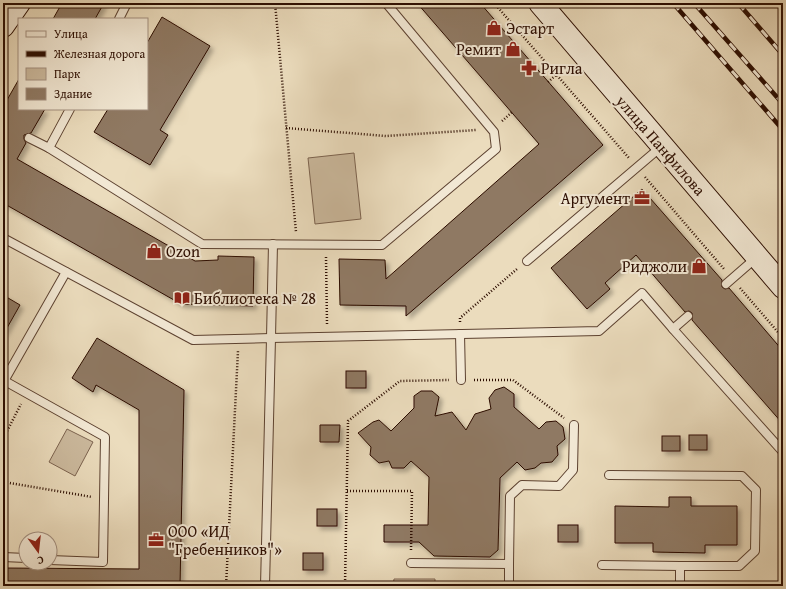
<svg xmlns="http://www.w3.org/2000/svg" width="786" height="589" font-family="'Gentium Book Plus',serif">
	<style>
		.green { fill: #cbb99d; stroke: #7c634f }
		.building { fill: #8f7963; stroke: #2c0d01; filter: url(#shadow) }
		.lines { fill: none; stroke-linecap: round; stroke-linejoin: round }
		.lane-casing { stroke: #5c4130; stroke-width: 10 }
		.secondary-casing { stroke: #2c0d01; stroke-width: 24 }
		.path { stroke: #2c0d01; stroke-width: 2.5; stroke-dasharray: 1 2; stroke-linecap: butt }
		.lane { stroke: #f2e8d4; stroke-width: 8 }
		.secondary { stroke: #f2e8d4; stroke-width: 22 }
		.rail-casing { stroke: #2c0d01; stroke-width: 4.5 }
		.rail { stroke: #f2e8d4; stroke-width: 3; stroke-dasharray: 9; stroke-linecap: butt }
		.labels { text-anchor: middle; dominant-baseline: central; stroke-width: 4; stroke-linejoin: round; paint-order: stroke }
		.poi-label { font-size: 16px; fill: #2c0d01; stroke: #f2e8d4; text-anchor: start }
		.street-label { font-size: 16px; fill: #2c0d01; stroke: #f2e8d4 }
	</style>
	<defs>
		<filter id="shadow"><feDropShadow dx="3.5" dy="3.5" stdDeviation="2" flood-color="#0004"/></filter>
	</defs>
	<rect width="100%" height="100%" fill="#ebdcbd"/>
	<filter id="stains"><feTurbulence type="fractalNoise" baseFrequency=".005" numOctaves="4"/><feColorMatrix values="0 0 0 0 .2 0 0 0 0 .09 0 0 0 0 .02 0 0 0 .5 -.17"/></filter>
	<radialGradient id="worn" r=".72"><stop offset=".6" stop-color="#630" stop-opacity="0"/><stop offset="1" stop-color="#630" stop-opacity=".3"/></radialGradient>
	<g class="green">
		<polygon points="354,153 361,219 315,224 308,158"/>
		<polygon points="67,429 93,442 75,476 49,462"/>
		<polygon points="394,579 435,579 435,586 393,586"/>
	</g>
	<g class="building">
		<polygon points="62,3 104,3 95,19 53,19"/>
		<polygon points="417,3 480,3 603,145 406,316 406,306 340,305 339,259 385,260 386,279 539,144"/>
		<polygon points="162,17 210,46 160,130 168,135 150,165 94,132 108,109 147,109 147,43"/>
		<polygon points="19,79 19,109 45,109 31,133 24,135 24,139 26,143 17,159 195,261 218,260 218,256 254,257 253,306 181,304 3,203 3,107"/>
		<polygon points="642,189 722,280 722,287 725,289 729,288 783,351 783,424 692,320 692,313 689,311 685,312 636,255 605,283 610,289 587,309 551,268"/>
		<polygon points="3,295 20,305 3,335"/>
		<polygon points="97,338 184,390 180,586 3,586 3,568 139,569 139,410 96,385 93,392 72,378"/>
		<rect x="346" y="371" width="20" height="17"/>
		<polygon points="504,387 514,394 514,407 539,429 546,422 556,421 563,427 565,439 557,446 558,455 552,462 541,463 535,468 525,470 517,462 500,478 498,550 490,557 434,556 419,542 384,542 384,525 428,525 429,477 411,461 404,468 392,468 389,461 379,463 370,455 371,447 358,433 373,422 379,420 391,431 414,408 414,396 421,391 432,391 439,397 435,416 452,412 466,430 475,414 491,409 489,398 495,390"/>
		<polygon points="320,425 340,425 339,442 320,442"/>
		<rect x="689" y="435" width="18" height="15"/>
		<rect x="662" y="436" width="18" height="15"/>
		<polygon points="669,497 691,497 691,506 737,506 737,545 705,545 705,553 653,552 653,543 615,543 615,506 669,507"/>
		<rect x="317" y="509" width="20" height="17"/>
		<rect x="558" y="525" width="20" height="17"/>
		<rect x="303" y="553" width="20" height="17"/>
	</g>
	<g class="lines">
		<defs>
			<g id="lane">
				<polyline points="119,19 127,3"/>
				<polyline points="70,109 49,148 202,244 382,245 496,149 494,132 386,3"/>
				<polyline points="29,138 49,148"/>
				<polyline points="3,238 193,340 271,338 265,586"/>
				<polyline points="273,244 271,338 599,331 642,293 673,329 688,316"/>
				<polyline points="527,261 662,146"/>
				<polyline points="726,284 757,257"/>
				<polyline points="673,329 783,452"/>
				<polyline points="460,334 461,380"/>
				<polyline points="3,380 105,437 103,562 50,560"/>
				<polyline points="4,381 66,272"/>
				<polyline points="609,475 742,476 756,490 755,551 739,566 680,566"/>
				<polyline points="3,557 26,558"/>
				<polyline points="411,563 509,564 509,586"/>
				<polyline points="509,564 510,496 522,485 559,486 573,470 574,425"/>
				<polyline points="602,565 680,566 680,586"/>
			</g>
			<g id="secondary">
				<polyline points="540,3 783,287"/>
				<polyline points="3,26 19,3"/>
			</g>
		</defs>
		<use href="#lane" class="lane-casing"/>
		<use href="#secondary" class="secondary-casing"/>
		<g class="path">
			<polyline points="275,3 296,232"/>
			<polyline points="494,3 629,158"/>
			<polyline points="548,82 556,75"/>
			<polyline points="502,121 512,112"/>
			<polyline points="286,128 386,136 476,130"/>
			<polyline points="645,177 724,269"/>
			<polyline points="326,257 327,324"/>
			<polyline points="740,288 783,338"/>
			<polyline points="460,322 460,318 517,269"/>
			<polyline points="474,380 513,380 564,418"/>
			<polyline points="3,439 21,404"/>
			<polyline points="3,464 6,474 3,482"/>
			<polyline points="4,482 92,497"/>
			<polyline points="347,491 412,491 411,550"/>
			<polyline points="226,586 238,351"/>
			<polyline points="345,586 348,421 400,381 449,380"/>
		</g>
		<use href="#lane" class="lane"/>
		<use href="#secondary" class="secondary"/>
		<defs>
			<g id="rail">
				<polyline points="673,3 783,130"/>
				<polyline points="694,3 783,104"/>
				<polyline points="738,3 783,55"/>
			</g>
		</defs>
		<use href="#rail" class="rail-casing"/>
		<use href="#rail" class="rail"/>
	</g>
	<defs>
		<symbol id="shop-bare" viewBox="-9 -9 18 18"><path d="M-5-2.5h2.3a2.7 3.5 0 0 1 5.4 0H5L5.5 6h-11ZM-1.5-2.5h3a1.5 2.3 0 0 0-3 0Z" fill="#8f2418" stroke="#f2e8d4" stroke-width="2.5" paint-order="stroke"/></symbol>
		<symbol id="pharmacy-bare" viewBox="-9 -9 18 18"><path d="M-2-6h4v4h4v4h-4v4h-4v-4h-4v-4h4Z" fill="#8f2418" stroke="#f2e8d4" stroke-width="2.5" paint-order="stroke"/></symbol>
		<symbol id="office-bare" viewBox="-9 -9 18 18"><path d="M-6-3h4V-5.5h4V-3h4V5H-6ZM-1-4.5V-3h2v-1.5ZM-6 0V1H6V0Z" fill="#8f2418" stroke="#f2e8d4" stroke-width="2.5" paint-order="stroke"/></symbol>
		<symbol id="library-bare" viewBox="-9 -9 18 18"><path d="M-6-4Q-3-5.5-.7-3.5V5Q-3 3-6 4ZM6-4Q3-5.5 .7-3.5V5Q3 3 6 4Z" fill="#8f2418" stroke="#f2e8d4" stroke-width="2.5" paint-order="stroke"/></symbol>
	</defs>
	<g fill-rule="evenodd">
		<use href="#shop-bare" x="483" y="17" width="22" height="22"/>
		<use href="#shop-bare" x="502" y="38" width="22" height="22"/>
		<use href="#pharmacy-bare" x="518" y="57" width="22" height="22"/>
		<use href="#office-bare" x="631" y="187" width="22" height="22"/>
		<use href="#shop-bare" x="143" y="240" width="22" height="22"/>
		<use href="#shop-bare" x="688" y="255" width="22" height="22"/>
		<use href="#library-bare" x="171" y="287" width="22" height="22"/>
		<use href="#office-bare" x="145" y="529" width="22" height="22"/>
	</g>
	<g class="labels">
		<g class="poi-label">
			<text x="506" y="28">Эстарт</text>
			<text x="501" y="49" text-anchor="end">Ремит</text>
			<text x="541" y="68">Ригла</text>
			<text x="630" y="198" text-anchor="end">Аргумент</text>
			<text x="166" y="251">Ozon</text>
			<text x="687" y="266" text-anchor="end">Риджоли</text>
			<text x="194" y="298">Библиотека № 28</text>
			<text x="168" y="531">ООО «ИД<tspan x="168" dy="18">"Гребенников"»</tspan></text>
		</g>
		<g class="street-label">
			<text transform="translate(661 145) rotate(49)">улица Панфилова</text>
		</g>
	</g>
	<rect width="786" height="589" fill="none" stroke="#ebdcbd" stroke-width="16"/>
	<rect x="4" y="4" width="778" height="581" fill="none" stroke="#2c0d01" stroke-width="2"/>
	<rect x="8" y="8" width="770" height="573" fill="none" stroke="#2c0d01"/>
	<rect x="18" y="18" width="130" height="92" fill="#f2e8d4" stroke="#a39080"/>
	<rect x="26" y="31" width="20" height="6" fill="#f2e8d4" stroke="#a39080"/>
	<text x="54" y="38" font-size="12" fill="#2c0d01">Улица</text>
	<rect x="26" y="51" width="20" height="6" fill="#2c0d01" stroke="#a39080"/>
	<text x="54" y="58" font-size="12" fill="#2c0d01">Железная дорога</text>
	<rect x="26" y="68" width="20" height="12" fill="#cbb99d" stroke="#a39080"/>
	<text x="54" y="78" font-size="12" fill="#2c0d01">Парк</text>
	<rect x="26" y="88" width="20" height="12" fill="#8f7963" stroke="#a39080"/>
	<text x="54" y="98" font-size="12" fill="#2c0d01">Здание</text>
	<g transform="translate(38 551) rotate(165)"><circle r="19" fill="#f2e8d4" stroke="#a39080"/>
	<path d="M0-3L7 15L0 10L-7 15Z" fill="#8f2418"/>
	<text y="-6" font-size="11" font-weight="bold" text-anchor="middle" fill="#2c0d01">С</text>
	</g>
	<rect width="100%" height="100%" filter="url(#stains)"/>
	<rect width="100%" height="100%" fill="url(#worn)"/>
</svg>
